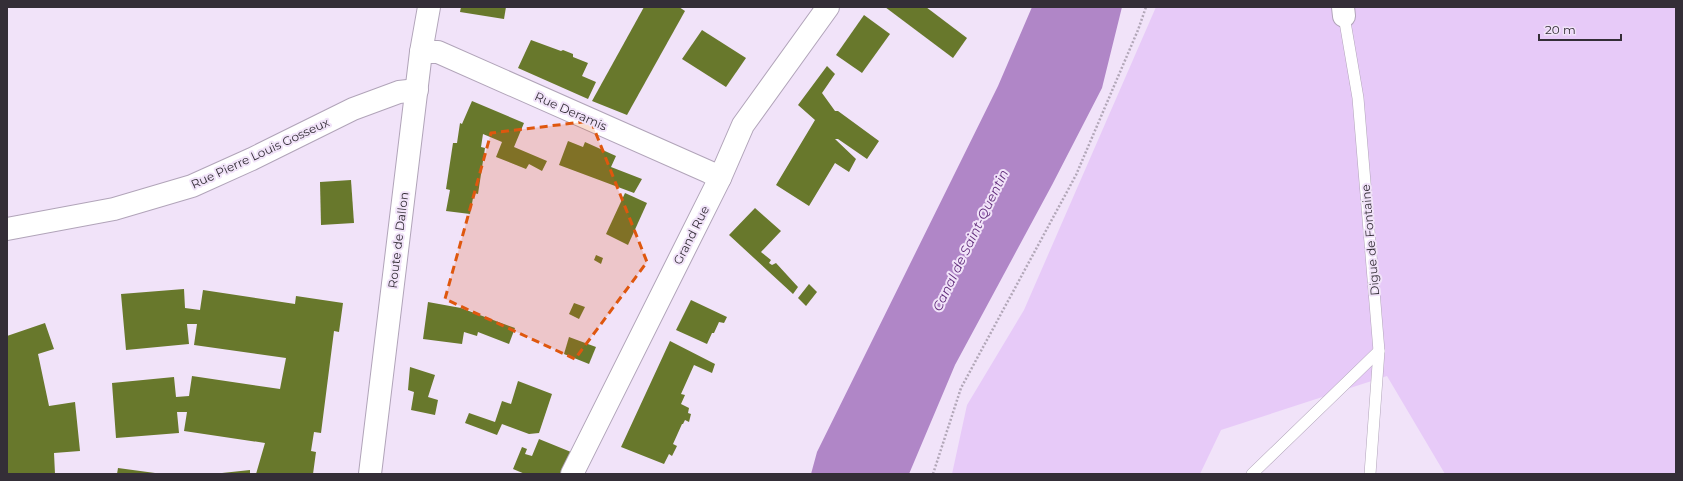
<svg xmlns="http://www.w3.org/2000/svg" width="1683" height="481" font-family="Montserrat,sans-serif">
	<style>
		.green { fill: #e7caf8 }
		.water { fill: #b086c7 }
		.building { fill: #68782c }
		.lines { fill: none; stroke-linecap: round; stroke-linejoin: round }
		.lane-casing { stroke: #b1a4b9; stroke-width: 12 }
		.street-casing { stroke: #b1a4b9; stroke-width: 24 }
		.secondary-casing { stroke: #b1a4b9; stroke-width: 24 }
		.path { stroke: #b2a7b8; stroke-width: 2.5; stroke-dasharray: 2 2; stroke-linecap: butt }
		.lane { stroke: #fff; stroke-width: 11 }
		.street { stroke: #fff; stroke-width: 22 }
		.secondary { stroke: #fff; stroke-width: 22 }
		.marked { fill: #df570e; fill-opacity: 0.2; stroke: #df570e; stroke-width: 3; stroke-dasharray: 8 5; stroke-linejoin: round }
		.labels { text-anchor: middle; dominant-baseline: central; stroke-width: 4; stroke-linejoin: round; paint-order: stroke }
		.street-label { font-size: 12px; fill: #342e37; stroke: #f1e3f9 }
		.water-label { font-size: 13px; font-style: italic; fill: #632f7d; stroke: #f1e3f9 }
	</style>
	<rect width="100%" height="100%" fill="#f1e3f9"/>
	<polygon class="green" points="1156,7 1676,7 1676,474 1445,474 1387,376 1221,430 1200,474 952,474 967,405 1024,310"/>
	<polygon class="water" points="1032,7 1122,7 1102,88 1052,185 955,365 909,474 811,474 817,452 998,86"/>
	<g class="building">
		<polygon points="461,7 506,7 504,19 460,12"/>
		<polygon points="644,7 679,7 685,11 627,115 592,101"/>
		<polygon points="885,7 926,7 967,38 953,58"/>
		<polygon points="864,15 890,34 862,73 836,55"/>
		<polygon points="702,30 746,58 726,87 682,59"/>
		<polygon points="531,40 561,51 563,50 573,54 573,57 588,63 582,76 596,82 588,99 518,68"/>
		<polygon points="827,66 835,74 822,93 835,111 838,111 879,141 867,159 838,139 835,139 856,159 849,172 835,163 809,206 776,185 815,120 798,105"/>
		<polygon points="472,101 524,123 514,147 547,161 542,171 529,164 526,169 496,157 502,142 483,134 481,147 485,148 478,194 474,193 470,214 446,211 450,190 446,189 453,143 457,143 460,123 462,124"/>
		<polygon points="568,141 583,147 585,142 616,156 611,167 642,179 634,193 559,165"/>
		<polygon points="351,180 354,223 321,225 320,182"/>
		<polygon points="625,193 647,203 628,245 606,234"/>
		<polygon points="755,208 781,231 761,252 771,260 769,263 772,265 776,263 798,287 793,294 729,235"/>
		<polygon points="596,255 603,258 601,264 594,260"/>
		<polygon points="809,284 817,292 806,306 798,298"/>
		<polygon points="184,289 185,308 200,310 203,290 295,304 296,296 343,303 339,332 334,331 321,433 314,432 311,451 316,452 313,474 256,474 265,443 184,431 187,412 177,412 179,433 116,438 112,383 174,377 176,397 189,396 192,376 280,389 286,358 194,345 197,324 187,324 189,344 126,350 121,294"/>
		<polygon points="691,300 727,317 724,323 719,322 714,333 712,333 707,344 676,330"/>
		<polygon points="428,302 461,308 515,328 509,344 478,332 477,336 464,332 462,344 423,339"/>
		<polygon points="574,303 585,307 579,319 569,314"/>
		<polygon points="45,323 54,349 38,354 49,406 75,402 80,451 54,453 55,474 7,474 7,336"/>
		<polygon points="569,337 596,347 589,364 564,354"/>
		<polygon points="670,341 715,364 712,373 694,365 681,394 685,395 681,404 689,408 688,413 691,414 689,422 685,420 683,424 682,424 673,444 677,446 672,456 669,454 664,464 621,447"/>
		<polygon points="410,367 435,375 428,397 438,400 435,415 411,410 414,392 408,390"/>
		<polygon points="518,381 552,394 539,433 529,434 502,424 497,435 465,423 469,413 495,422 502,401 511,404"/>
		<polygon points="539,439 571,452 561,474 525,474 513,469 522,447 527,449 525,454 532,456"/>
		<polygon points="118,468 155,473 155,474 117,474"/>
		<polygon points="250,470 250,474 222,474 222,473"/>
	</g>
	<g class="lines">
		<defs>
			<g id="lane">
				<polyline points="1344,16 1358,98 1379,351 1370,474"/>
				<polyline points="1252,474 1379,351"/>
			</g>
			<g id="street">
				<polyline points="1343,7 1344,16"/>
				<polyline points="421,52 438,52 709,172 720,178"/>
				<polyline points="7,229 114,209 192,186 252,159 353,109 399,92 417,90"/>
				<polyline points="572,474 720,178 743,125 828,7"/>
			</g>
			<polyline id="secondary" points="370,474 421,52 429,7"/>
		</defs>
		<use href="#lane" class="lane-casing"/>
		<use href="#street" class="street-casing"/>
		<use href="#secondary" class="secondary-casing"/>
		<polyline class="path" points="933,474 961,388 1076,175 1138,30 1146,7"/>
		<use href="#lane" class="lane"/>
		<use href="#street" class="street"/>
		<use href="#secondary" class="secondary"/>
	</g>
	<path class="marked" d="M591 121 647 262 575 359 445 299 491 133Z"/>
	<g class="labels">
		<g class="street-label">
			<text transform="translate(571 111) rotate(24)">Rue Deramis</text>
			<text transform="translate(260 153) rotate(-25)">Rue Pierre Louis Gosseux</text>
			<text transform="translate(691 235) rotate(-63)">Grand Rue</text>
			<text transform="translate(398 240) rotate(-83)">Route de Dallon</text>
			<text transform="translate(1370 240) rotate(-95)">Digue de Fontaine</text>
		</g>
		<g class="water-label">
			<text transform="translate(970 240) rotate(-64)">Canal de Saint-Quentin</text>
		</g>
	</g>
	<rect width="1683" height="481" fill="none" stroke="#342e37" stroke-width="16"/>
	<path d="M1539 34v6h82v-6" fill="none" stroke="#342e37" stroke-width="2"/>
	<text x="1545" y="34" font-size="12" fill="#342e37" stroke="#f1e3f9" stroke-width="3" paint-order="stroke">20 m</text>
</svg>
